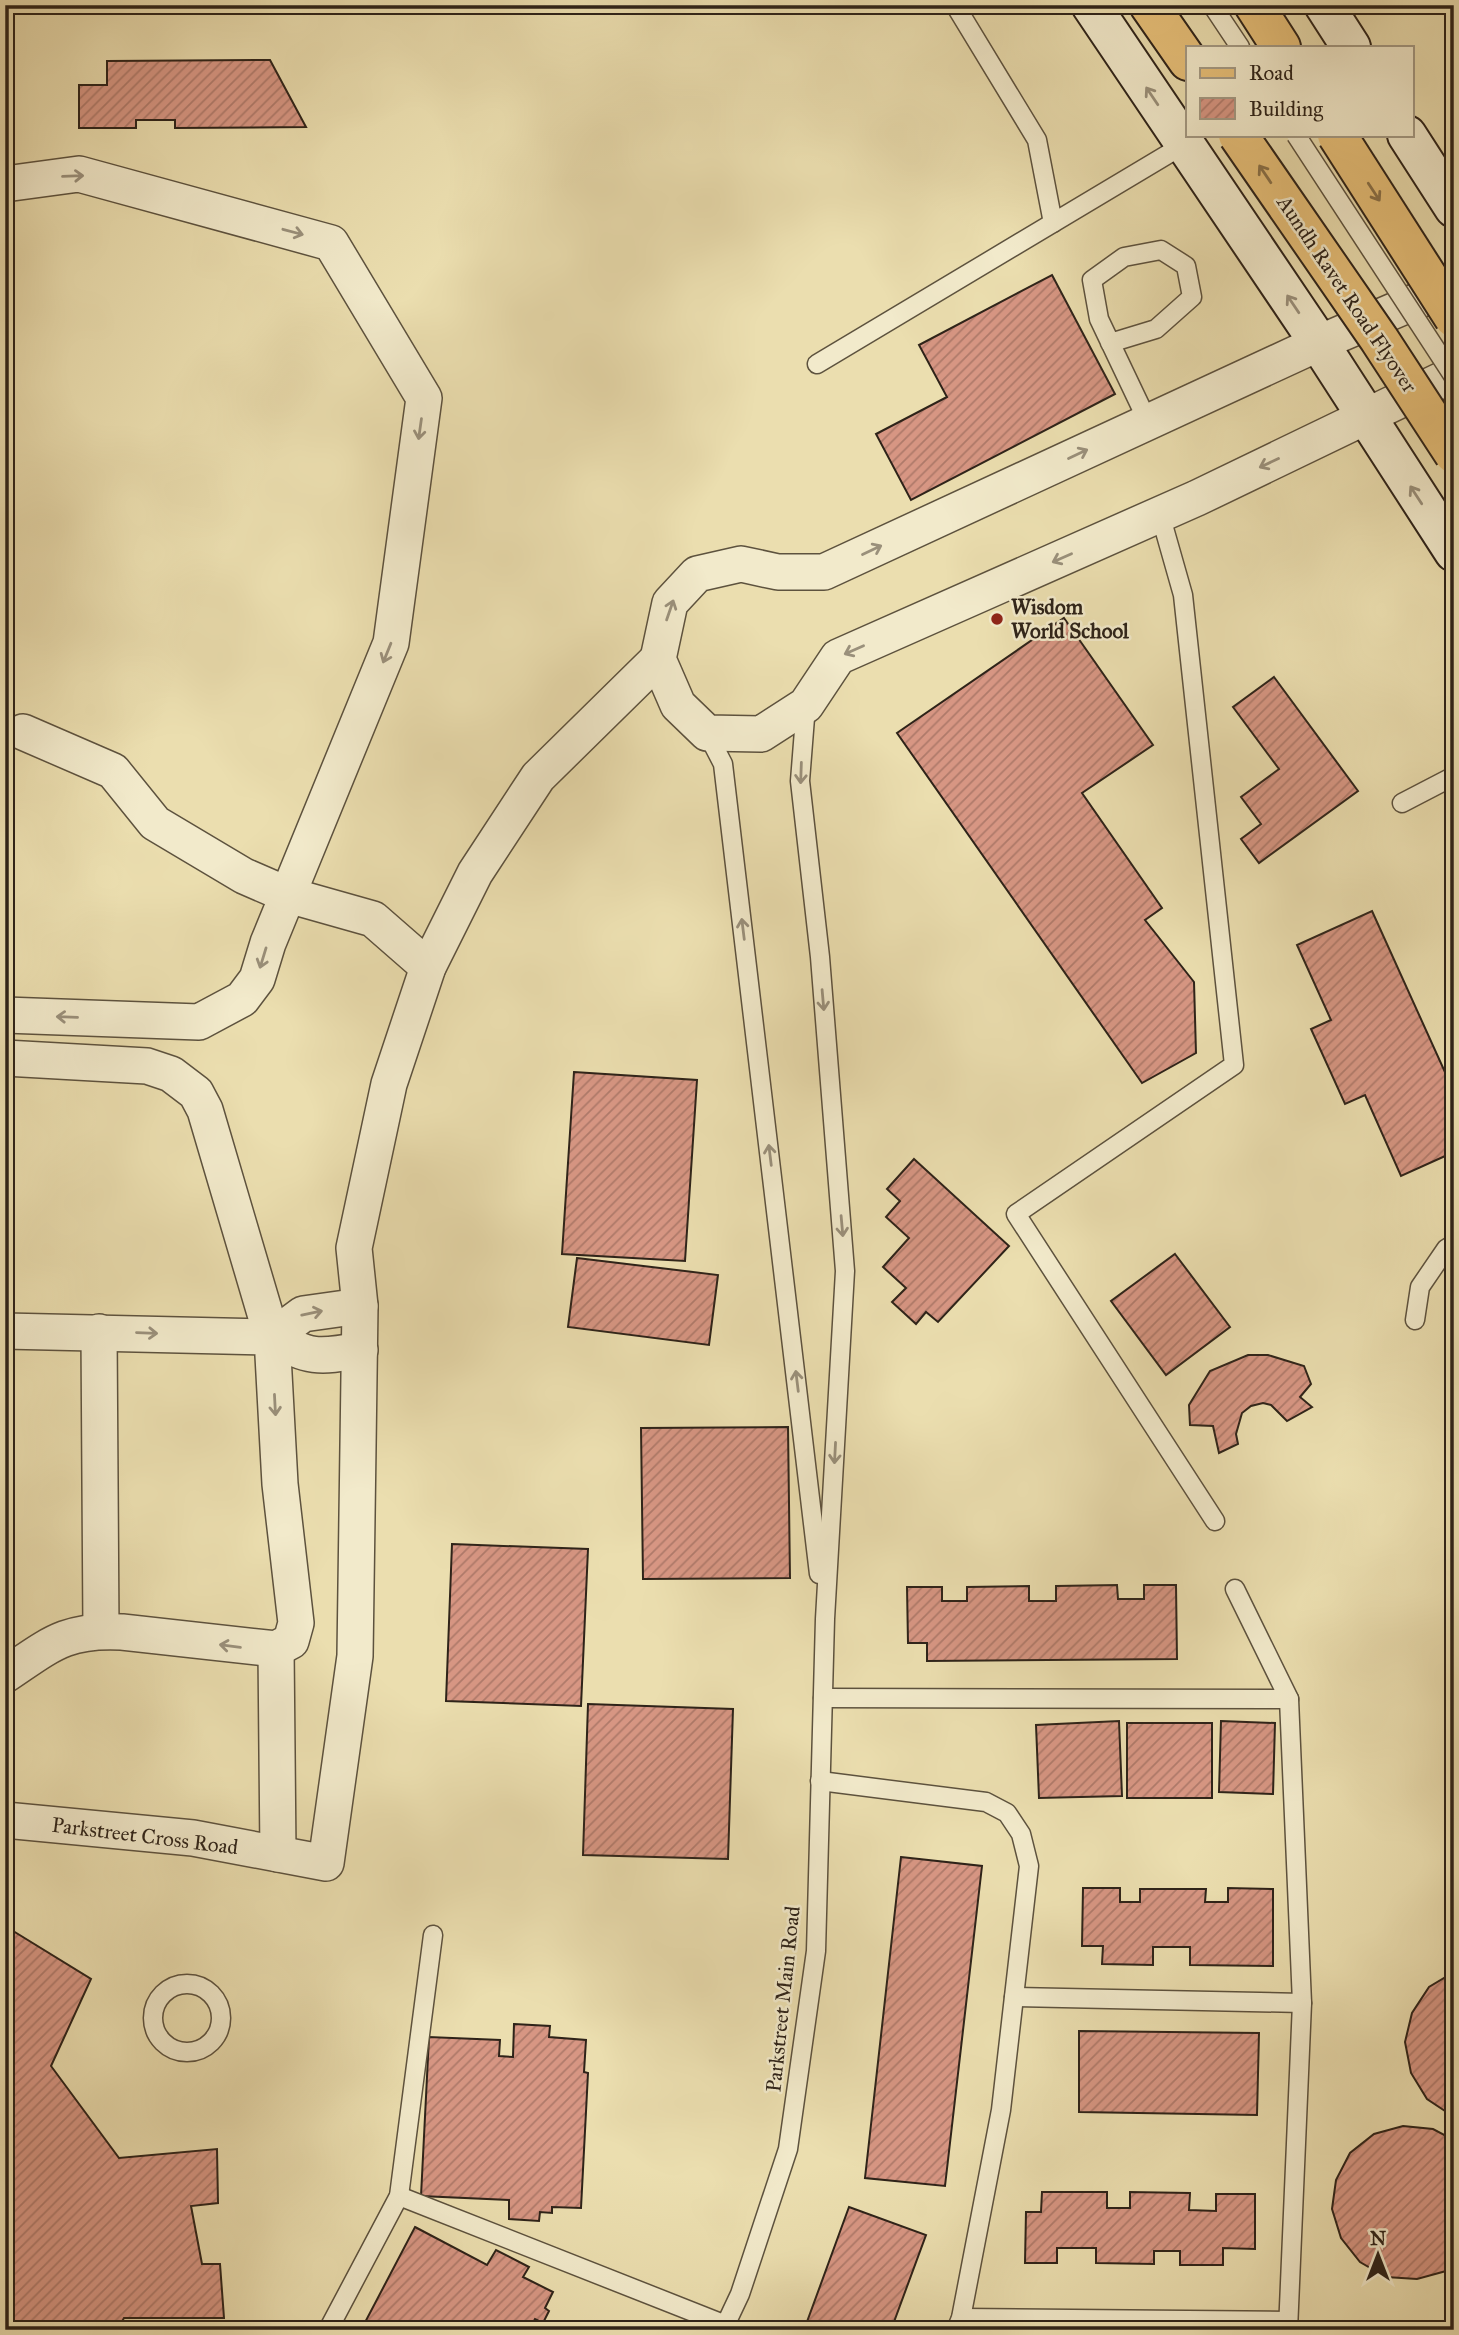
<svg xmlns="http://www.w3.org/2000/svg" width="1459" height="2335" font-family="'IM FELL Great Primer',serif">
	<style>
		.building { fill: url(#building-hatch); stroke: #2e2319; stroke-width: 2 }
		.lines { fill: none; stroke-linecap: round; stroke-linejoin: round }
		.lane-casing { stroke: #5d523e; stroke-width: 21 }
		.street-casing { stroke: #5d523e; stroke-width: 38 }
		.secondary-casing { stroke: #2e2319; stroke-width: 42 }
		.primary-casing { stroke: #2e2319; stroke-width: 42 }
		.lane { stroke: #f2eacb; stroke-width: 18 }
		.street { stroke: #f2eacb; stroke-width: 35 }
		.secondary { stroke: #f2eacb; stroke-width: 38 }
		.primary { stroke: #e6bf78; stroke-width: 38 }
		.lane-bridge-casing { stroke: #5d523e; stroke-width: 21; stroke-linecap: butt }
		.primary-bridge-casing { stroke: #2e2319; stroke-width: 42; stroke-linecap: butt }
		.lane-bridge { stroke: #f2eacb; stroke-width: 18 }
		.primary-bridge { stroke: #e6bf78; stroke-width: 38 }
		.oneway { stroke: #9a907b }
		.oneway2 { stroke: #8a7148 }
		.poi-dot { fill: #8f2418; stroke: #f2eacb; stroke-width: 2.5 }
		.labels { text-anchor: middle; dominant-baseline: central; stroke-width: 5; stroke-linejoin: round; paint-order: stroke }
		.street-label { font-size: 21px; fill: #2e2319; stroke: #f2eacb }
		.poi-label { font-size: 21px; font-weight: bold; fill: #2e2319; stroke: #f2eacb; text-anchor: start }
	</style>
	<defs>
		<pattern id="building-hatch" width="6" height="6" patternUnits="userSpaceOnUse" patternTransform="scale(1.75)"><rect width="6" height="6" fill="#d79683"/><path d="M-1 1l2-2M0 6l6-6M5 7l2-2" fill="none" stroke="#af7a6a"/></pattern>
	</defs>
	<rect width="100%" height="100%" fill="#ebdeaf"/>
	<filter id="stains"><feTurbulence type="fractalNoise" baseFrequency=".00286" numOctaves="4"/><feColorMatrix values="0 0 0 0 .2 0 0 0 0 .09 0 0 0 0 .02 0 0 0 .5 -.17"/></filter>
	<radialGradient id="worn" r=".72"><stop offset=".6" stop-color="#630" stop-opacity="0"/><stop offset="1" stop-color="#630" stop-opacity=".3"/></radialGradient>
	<g class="building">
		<polygon points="270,60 306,127 175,128 175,120 136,120 136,128 79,128 79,85 107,85 107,61"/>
		<polygon points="1052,275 1115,394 911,500 876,434 947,397 919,345"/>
		<polygon points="1064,618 1153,745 1082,793 1162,908 1145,920 1194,982 1196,1053 1142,1083 897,733"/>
		<polygon points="1274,677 1358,791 1259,863 1241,839 1261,824 1241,797 1279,769 1233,707"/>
		<polygon points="1372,911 1454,1092 1454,1152 1401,1176 1365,1095 1345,1104 1311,1029 1331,1020 1297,945"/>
		<polygon points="574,1072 697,1080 685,1261 562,1254"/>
		<polygon points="914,1159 1009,1246 938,1322 926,1312 916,1324 892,1302 906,1288 883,1267 909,1238 886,1217 900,1201 887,1189"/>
		<polygon points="1175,1254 1230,1327 1166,1375 1111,1301"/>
		<polygon points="577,1258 718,1275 709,1345 568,1327"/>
		<polygon points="1248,1355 1268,1355 1304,1366 1311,1384 1300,1397 1312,1407 1287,1421 1271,1405 1263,1403 1251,1406 1242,1413 1236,1434 1238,1444 1219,1453 1213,1426 1190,1425 1189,1405 1210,1371"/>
		<polygon points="788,1427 790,1578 643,1579 641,1428"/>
		<polygon points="452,1544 588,1549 581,1706 446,1701"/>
		<polygon points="1117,1585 1118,1599 1144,1599 1144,1585 1176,1585 1177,1659 927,1661 927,1643 908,1643 907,1587 942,1587 942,1601 967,1601 967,1587 1029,1586 1029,1601 1056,1601 1056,1586"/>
		<polygon points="588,1704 733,1709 728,1859 583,1855"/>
		<polygon points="1119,1721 1122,1796 1039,1798 1036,1725"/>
		<polygon points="1221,1721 1275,1723 1273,1794 1219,1792"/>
		<rect x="1127" y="1723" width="85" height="75"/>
		<polygon points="901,1857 982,1866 945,2186 865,2178"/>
		<polygon points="1083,1888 1120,1888 1120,1902 1140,1902 1140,1889 1206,1889 1205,1902 1228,1902 1228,1888 1273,1889 1273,1966 1190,1965 1190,1947 1153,1947 1153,1965 1102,1964 1103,1946 1082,1946"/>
		<polygon points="5,1926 91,1979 51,2066 119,2158 217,2149 218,2203 191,2206 202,2264 220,2264 224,2318 124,2318 117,2330 5,2330 5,2290 11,2275 11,2223 5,2214"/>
		<polygon points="1454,1972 1454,2117 1427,2099 1411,2073 1405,2042 1412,2013 1429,1987"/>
		<polygon points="514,2024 550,2026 549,2037 586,2040 584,2072 588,2073 581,2208 552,2207 552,2213 540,2212 539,2221 509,2219 509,2200 421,2196 429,2037 500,2040 499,2056 513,2057"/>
		<polygon points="1079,2031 1259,2033 1257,2115 1079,2112"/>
		<polygon points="1403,2126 1433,2129 1454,2140 1454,2265 1446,2271 1417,2279 1386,2277 1360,2262 1341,2238 1332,2209 1336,2180 1350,2153 1374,2134"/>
		<polygon points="1042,2192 1107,2192 1107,2208 1130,2208 1130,2192 1190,2193 1189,2210 1216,2211 1216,2194 1255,2194 1255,2249 1223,2248 1223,2265 1180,2265 1180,2251 1154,2251 1154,2264 1096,2263 1096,2248 1057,2248 1057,2263 1025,2263 1026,2212 1041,2212"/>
		<polygon points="849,2207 926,2235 891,2330 804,2330"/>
		<polygon points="415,2227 487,2265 496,2250 529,2267 523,2277 553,2292 545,2308 549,2311 543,2323 535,2319 529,2330 517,2325 515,2330 361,2330"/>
	</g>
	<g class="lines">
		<defs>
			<g id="lane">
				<polyline points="955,5 1037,140 1053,223"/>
				<polyline points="1212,5 1240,47"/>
				<polyline points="1110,343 1156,329 1192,297 1186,266 1161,250 1124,257 1092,280 1099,319 1148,422"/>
				<polyline points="817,364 1185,144"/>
				<polyline points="1160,514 1183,595 1234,1065 1016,1214 1215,1521"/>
				<polyline points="707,733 723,764 819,1574"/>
				<polyline points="1402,803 1454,776"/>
				<polyline points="1415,1320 1420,1287 1446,1249 1454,1244"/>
				<polyline points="1235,1589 1289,1699"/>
				<polyline points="823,1698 1289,1699 1302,2003 1288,2330"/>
				<polyline points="820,1781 986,1802 1007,1813 1021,1834 1029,1866 1001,2110 961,2318 956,2330"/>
				<circle cx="187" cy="2018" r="34"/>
				<polyline points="1014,1997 1302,2003"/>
				<polyline points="399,2196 726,2325"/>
				<polyline points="961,2318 1288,2321"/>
				<polyline points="328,2330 399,2196 433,1935"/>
				<polyline points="723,2330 740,2294 788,2149 816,1951 825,1619 845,1271 820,957 800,781 806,705"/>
			</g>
			<g id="street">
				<polyline points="5,184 79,174 331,243 424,398 391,643 268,943 257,979 242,999 199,1022 5,1015"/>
				<polyline points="1454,285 1319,343 824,572 778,572 741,564 697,574 670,603 658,659 678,705 707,733 761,734 806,705 838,657 1197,498 1454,374"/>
				<polyline points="23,732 113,771 155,823 244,876 288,895 373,919 428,967"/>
				<path d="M5 1058 147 1066 171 1074 196 1093 205 1110 272 1337 280 1484 296 1623 291 1641 276 1649 122 1632C65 1629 50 1645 5 1675"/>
				<path d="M5 1331 272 1337C309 1358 318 1358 360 1350"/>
				<polyline points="99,1332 101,1631"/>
				<polyline points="272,1337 303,1314 360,1306"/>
				<polyline points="276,1649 278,1854"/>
				<polyline points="5,1820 193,1838 326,1863 355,1656 360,1306 354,1248 389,1084 428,967 475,873 538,777 658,659"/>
			</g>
			<g id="secondary">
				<polyline points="1091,5 1319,343 1454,552"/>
				<polyline points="1324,5 1351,47"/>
				<polyline points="1407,135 1454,208"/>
			</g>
			<g id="primary">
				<polyline points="1149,5 1188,61"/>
				<polyline points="1254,5 1281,47"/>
			</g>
		</defs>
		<use href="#lane" class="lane-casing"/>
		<use href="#street" class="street-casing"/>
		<use href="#secondary" class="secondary-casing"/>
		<use href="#primary" class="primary-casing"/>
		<use href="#lane" class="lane"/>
		<use href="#street" class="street"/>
		<use href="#secondary" class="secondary"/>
		<use href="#primary" class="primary"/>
		<defs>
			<polyline id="lane-bridge" points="1296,135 1454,377"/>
			<g id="primary-bridge">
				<polyline points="1238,135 1379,339 1454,454"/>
				<polyline points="1337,135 1454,318"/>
			</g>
		</defs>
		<use href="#lane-bridge" class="lane-bridge-casing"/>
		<use href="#primary-bridge" class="primary-bridge-casing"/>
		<use href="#lane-bridge" class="lane-bridge"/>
		<use href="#primary-bridge" class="primary-bridge"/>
	</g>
	<defs><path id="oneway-shaft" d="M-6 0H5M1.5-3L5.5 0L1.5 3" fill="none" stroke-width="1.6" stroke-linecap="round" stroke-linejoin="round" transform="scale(1.75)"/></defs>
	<g class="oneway">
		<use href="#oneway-shaft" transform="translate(1152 96) rotate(-124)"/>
		<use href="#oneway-shaft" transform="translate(73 176) rotate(-2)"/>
		<use href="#oneway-shaft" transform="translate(293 232) rotate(15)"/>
		<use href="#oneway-shaft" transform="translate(1293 304) rotate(-124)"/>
		<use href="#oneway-shaft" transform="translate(420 429) rotate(98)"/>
		<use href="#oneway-shaft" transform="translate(1078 454) rotate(-25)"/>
		<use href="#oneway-shaft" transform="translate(1269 463) rotate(155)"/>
		<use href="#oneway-shaft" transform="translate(1416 495) rotate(-123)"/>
		<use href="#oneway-shaft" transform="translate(872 550) rotate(-25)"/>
		<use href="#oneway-shaft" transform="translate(1062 558) rotate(156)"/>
		<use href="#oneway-shaft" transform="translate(670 610) rotate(-71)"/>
		<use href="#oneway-shaft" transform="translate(854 650) rotate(156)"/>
		<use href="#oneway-shaft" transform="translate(387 653) rotate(112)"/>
		<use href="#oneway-shaft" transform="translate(801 773) rotate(92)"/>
		<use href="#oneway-shaft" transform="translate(743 929) rotate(-97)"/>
		<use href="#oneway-shaft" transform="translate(263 958) rotate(107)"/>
		<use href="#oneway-shaft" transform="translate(823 1000) rotate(85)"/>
		<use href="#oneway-shaft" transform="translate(67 1017) rotate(-178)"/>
		<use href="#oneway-shaft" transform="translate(770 1155) rotate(-97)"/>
		<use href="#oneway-shaft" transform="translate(842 1226) rotate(85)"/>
		<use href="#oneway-shaft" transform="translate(312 1313) rotate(-12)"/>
		<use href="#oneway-shaft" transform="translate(147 1333) rotate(2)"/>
		<use href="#oneway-shaft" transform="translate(797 1381) rotate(-97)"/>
		<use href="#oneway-shaft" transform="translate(275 1405) rotate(87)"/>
		<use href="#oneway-shaft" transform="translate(835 1453) rotate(93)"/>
		<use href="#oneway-shaft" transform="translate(230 1646) rotate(-173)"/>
	</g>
	<g class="oneway2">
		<use href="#oneway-shaft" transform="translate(1265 174) rotate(-124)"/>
		<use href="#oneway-shaft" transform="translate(1374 192) rotate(57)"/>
	</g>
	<circle class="poi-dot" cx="997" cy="619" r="7"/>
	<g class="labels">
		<g class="street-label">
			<text transform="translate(1347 294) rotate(56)">Aundh Ravet Road Flyover</text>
			<text transform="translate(145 1836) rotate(7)">Parkstreet Cross Road</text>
			<text transform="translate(783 1999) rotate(-84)">Parkstreet Main Road</text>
		</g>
		<g class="poi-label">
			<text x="1011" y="607">Wisdom<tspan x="1011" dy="24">World School</tspan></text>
		</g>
	</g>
	<rect width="1459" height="2335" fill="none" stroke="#ebdeaf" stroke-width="28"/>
	<rect x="7" y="7" width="1445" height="2321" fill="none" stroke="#2e2319" stroke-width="3.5"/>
	<rect x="14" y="14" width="1431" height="2307" fill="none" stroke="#2e2319" stroke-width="2"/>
	<rect x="1186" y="46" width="228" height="91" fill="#f2eacb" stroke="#a49a84" stroke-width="2"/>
	<rect x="1200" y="68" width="35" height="10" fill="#e6bf78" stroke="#a49a84" stroke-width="2"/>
	<text x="1249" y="80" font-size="21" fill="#2e2319">Road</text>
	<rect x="1200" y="98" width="35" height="21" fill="url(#building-hatch)" stroke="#a49a84" stroke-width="2"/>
	<text x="1249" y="116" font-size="21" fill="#2e2319">Building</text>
	<g transform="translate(1378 2255)" stroke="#f2eacb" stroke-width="5" paint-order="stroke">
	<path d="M0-5L12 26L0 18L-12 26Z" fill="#2e2319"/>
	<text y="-10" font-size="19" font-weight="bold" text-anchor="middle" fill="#2e2319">N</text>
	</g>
	<rect width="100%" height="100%" filter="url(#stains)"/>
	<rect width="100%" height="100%" fill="url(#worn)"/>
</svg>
